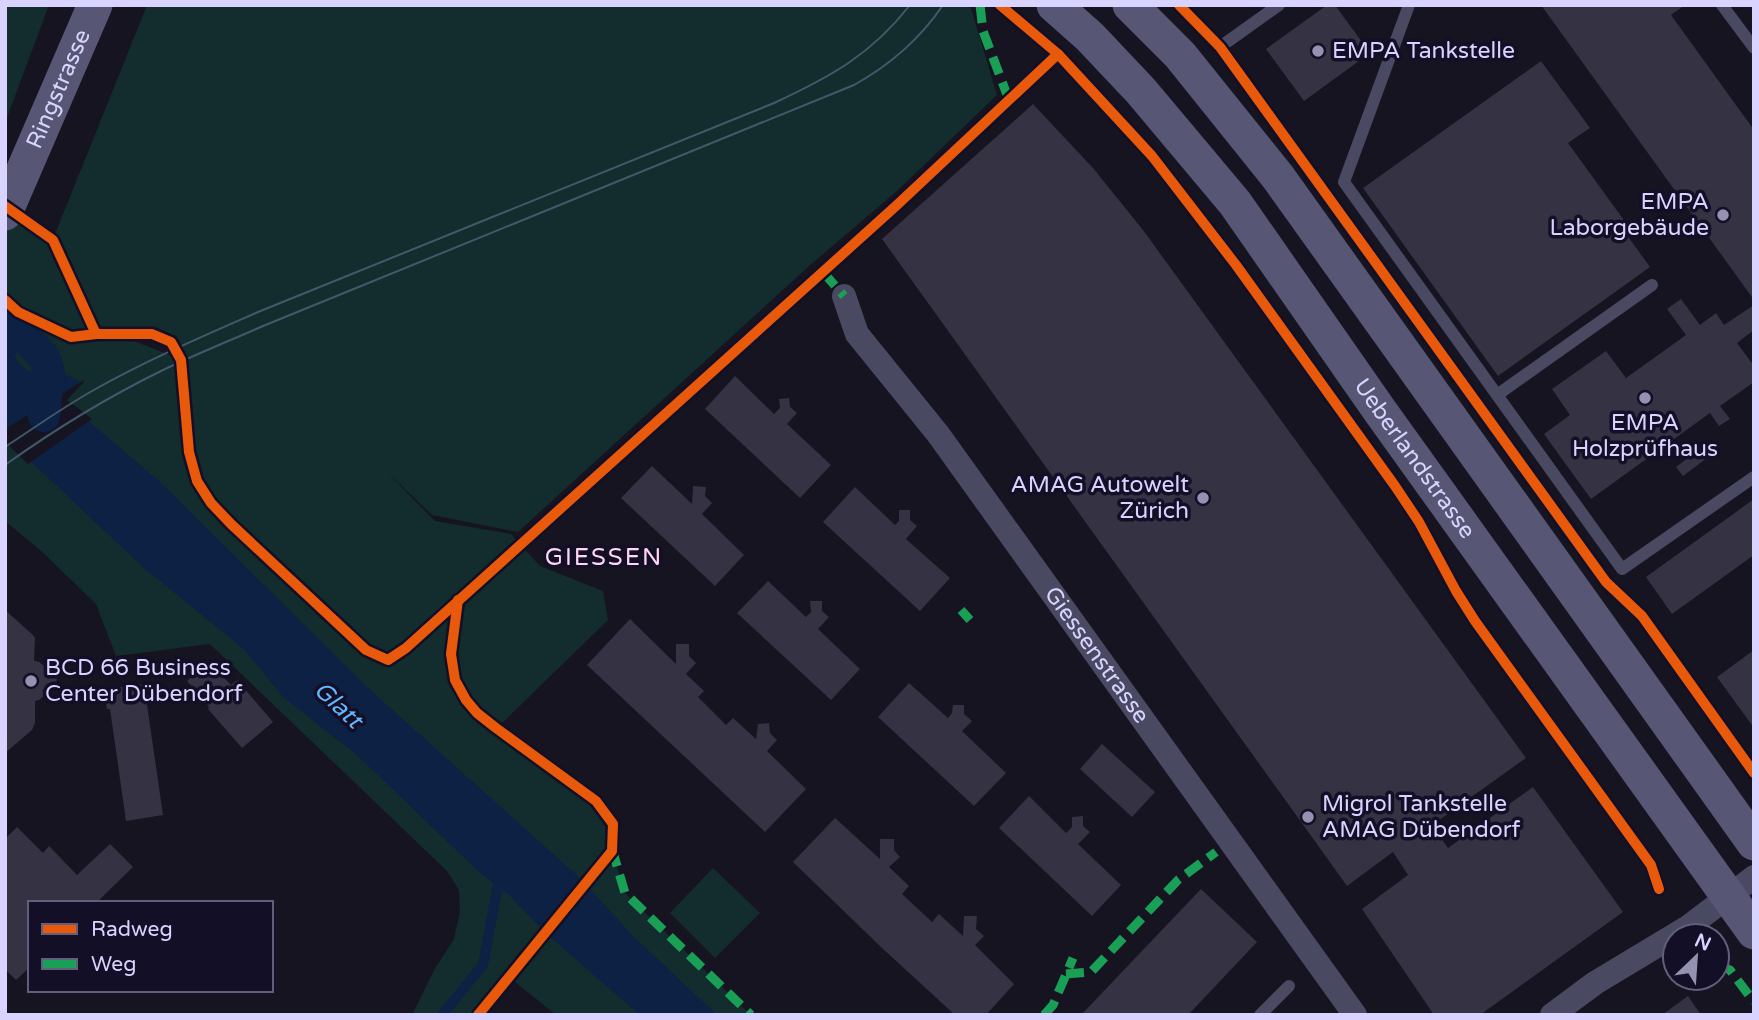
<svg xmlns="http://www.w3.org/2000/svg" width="1759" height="1020" font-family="'Varela Round',sans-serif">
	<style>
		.green { fill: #132c2d; fill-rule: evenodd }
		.water { fill: #0d2144 }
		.pier { fill: #161421 }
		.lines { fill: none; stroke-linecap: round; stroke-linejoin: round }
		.stream { stroke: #0d2144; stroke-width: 10 }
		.canal { stroke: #0d2144; stroke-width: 32 }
		.building { fill: #343243 }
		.lane { stroke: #4a4962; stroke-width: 12 }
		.street { stroke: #4a4962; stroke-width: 24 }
		.secondary { stroke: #575674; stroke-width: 35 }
		.tram { stroke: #43596b; stroke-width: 2 }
		.quiet { stroke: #1a9f57; stroke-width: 9; stroke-dasharray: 18 9; stroke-linecap: butt }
		.cycleway-casing { stroke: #130f26; stroke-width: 15 }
		.cycleway { stroke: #e8590c; stroke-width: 10 }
		.poi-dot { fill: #9591b1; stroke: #130f26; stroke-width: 2.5 }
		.labels { text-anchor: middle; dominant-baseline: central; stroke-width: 7; stroke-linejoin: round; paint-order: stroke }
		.poi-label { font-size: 23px; fill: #d9d4ff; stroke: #130f26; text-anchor: start }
		.street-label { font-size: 23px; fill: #d9d4ff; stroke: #130f26 }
		.neighbourhood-label { font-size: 24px; letter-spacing: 2px; fill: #ffd6f0; stroke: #130f26 }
		.water-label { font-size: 24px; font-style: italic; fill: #62b6ff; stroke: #130f26 }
	</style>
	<rect width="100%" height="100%" fill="#161421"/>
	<g class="green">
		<polygon points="5,5 49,5 5,123"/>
		<path d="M147 5H970L997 95 897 191 808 267 518 532 432 515 386 471 435 521 511 534 540 566 603 591 608 620 496 729 596 801 613 824 612 851 625 893 751 1015H556L509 977 477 1015H412L434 970 454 939 460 912 459 890 447 871 210 644 116 656 96 604 40 550 5 521V206L53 239ZM116 334H152L171 342 180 359Z"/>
		<polygon points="713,868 760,913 715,958 670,913"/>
	</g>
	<path class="water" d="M5 345C15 350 14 358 20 364 26 370 36 375 43 377L57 371 80 381 63 400 158 480 368 688 581 879 632 935 717 1015H640L550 937 508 894 479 872 356 754 284 698 244 649 145 569 5 437Z"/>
	<polygon class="pier" points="84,380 83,383 67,400 92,419 28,464 5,442 5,429"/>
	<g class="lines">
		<polyline class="stream" points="442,1015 483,965 500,874"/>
		<polyline class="canal" points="5,342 8,337 16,328 45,358 49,374 44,416"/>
	</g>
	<g class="building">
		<polygon points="1327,5 1335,5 1370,53 1304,101 1266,49"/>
		<polygon points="1541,5 1664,5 1665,7 1668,5 1685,5 1671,15 1754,130 1754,300"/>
		<polygon points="1541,61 1590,128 1568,143 1626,223 1621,227 1650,267 1498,376 1363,188"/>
		<polygon points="1033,104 1093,168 1143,230 1526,758 1432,825 1448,848 1533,787 1623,912 1480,1015 1434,1015 1362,909 1408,875 1393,852 1347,886 882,239"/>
		<polygon points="1681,299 1700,325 1716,313 1724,325 1754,305 1754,330 1737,343 1754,366 1754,382 1720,406 1730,419 1719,426 1710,413 1591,499 1544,434 1570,415 1552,389 1606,351 1626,378 1686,335 1667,309"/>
		<polygon points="735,376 774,414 780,408 779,399 789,398 790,407 797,413 787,424 831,465 800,498 705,409"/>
		<polygon points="1708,443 1715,452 1683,476 1676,467"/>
		<polygon points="652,466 692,504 693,486 706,487 705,496 712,503 702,514 744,555 715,586 621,498"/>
		<polygon points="855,487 895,525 899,521 899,510 910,510 910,520 917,526 906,539 950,578 920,611 823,522"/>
		<polygon points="1754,499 1754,555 1672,614 1646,577"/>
		<polygon points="768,581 806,617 811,612 810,601 822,601 822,611 829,617 818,629 860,669 831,700 737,613"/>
		<polygon points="5,610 33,635 35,638 34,661 39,662 57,676 56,686 39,700 35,701 35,723 32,730 5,753"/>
		<polygon points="630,619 676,664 676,644 689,644 689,656 696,663 686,674 704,691 698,697 726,725 733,718 756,739 758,724 769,723 770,733 777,740 767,751 806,789 765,832 587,665"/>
		<polygon points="1754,650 1754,728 1717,677"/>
		<polygon points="208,661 231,685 237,680 273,722 242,748 208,709 209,707 187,681"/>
		<polygon points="909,683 948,718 952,713 953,705 964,705 964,714 972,721 962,731 1006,773 974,806 878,717"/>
		<polygon points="144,684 163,815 126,821 110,709 107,709 104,689"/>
		<polygon points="1102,744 1155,792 1132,817 1080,769"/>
		<polygon points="1029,796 1066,833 1072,827 1072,817 1083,816 1083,826 1090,832 1078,844 1121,885 1092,916 999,828"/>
		<polygon points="835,818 880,859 880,839 894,839 894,850 900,857 889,867 909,886 902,894 932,922 939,914 963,936 964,916 977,916 976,929 984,936 975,945 1014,984 986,1015 955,1015 882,948 793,862"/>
		<polygon points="17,827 43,853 49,846 77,875 110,844 133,867 96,903 30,903 30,967 16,980 5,969 5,839"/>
		<polygon points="1201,889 1257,942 1188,1015 1081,1015"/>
		<polygon points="1688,996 1701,1015 1662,1015"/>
	</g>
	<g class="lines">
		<g class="lane">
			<polyline points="1409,5 1344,182 1622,569 1754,477"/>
			<polyline points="1722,5 1754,48"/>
			<polyline points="1220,47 1279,5"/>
			<polyline points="1497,395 1652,285"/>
			<polyline points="1260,1015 1289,986"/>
		</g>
		<g class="street">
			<path id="s1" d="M844 296 857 334 938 434 1355 1015"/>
			<polyline points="1552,1015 1595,983 1688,927 1754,877"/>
		</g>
		<g class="secondary">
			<path id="s2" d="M1054 5 1090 37 1141 91 1235 203 1380 411 1754 932"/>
			<polyline points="1130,5 1180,55 1278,177 1754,843"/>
			<path id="s3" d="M5 213 95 5"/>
		</g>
		<g class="tram">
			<path d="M5 447C34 428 62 408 92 391 145 361 201 337 258 312L774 103C830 77 871 55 910 5"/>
			<path d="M5 465C54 430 106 398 161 371 194 355 229 341 263 326L854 85C890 65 920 39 943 5"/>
		</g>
		<g class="quiet">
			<polyline points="980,5 983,31 1009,100"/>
			<polyline points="823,272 844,296"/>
			<polyline points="961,610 970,620"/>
			<polyline points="612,849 625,893 751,1015"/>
			<polyline points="1717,964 1730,970 1754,1002"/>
			<polyline points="1066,974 1091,972 1178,880 1216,852"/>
			<polyline points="1044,1015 1053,1005 1073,958"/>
		</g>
		<defs>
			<g id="cycleway">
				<polyline points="1000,5 1058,54 1152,156 1236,265 1395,486 1419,522 1456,591 1475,621 1651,865 1659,889"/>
				<polyline points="1179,5 1220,47 1606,582 1642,616 1754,773"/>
				<polyline points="5,206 53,240 96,334"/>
				<polyline points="5,300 18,312 71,337 96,334 152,334 171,342 181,360 189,452 197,481 211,503 231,524 366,650 388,660 406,648 897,205 1058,54"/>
				<polyline points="458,600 451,654 455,680 466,700 477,713 496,728 596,801 613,824 612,851 478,1015"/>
			</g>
		</defs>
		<use href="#cycleway" class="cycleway-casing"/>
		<use href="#cycleway" class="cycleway"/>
	</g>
	<g class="poi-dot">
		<circle cx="1318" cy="51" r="7"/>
		<circle cx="1723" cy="215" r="7"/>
		<circle cx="1645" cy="398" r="7"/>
		<circle cx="1203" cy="498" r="7"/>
		<circle cx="31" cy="681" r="7"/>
		<circle cx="1308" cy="817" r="7"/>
	</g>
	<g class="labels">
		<g class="poi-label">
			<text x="1332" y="51">EMPA Tankstelle</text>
			<text x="1709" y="202" text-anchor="end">EMPA<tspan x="1709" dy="26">Laborgebäude</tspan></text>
			<text x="1645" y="423" text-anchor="middle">EMPA<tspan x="1645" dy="26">Holzprüfhaus</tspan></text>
			<text x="1189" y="485" text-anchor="end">AMAG Autowelt<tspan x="1189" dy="26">Zürich</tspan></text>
			<text x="45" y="668">BCD 66 Business<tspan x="45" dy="26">Center Dübendorf</tspan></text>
			<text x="1322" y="804">Migrol Tankstelle<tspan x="1322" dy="26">AMAG Dübendorf</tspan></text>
		</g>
		<g class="street-label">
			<text stroke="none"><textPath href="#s3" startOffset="135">Ringstrasse</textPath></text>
			<text stroke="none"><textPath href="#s2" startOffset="581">Ueberlandstrasse</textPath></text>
			<text stroke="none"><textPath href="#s1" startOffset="441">Giessenstrasse</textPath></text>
		</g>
		<g class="neighbourhood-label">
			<text x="604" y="557">GIESSEN</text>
		</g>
		<g class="water-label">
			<text transform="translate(338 705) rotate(43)">Glatt</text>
		</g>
	</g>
	<rect width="1759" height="1020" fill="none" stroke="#d9d4ff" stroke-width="14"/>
	<rect x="28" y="901" width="245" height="91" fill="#130f26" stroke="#625e7d" stroke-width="2"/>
	<rect x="42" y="924" width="35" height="10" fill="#e8590c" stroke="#625e7d" stroke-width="2"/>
	<text x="91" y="936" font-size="21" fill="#d9d4ff">Radweg</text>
	<rect x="42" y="959" width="35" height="10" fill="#1a9f57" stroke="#625e7d" stroke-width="2"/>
	<text x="91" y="971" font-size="21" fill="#d9d4ff">Weg</text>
	<g transform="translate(1696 957) rotate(25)"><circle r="33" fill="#130f26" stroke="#625e7d" stroke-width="2"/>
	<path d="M0-5L12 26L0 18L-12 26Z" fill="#9591b1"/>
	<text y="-10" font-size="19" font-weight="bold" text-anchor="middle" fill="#d9d4ff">N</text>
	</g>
</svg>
